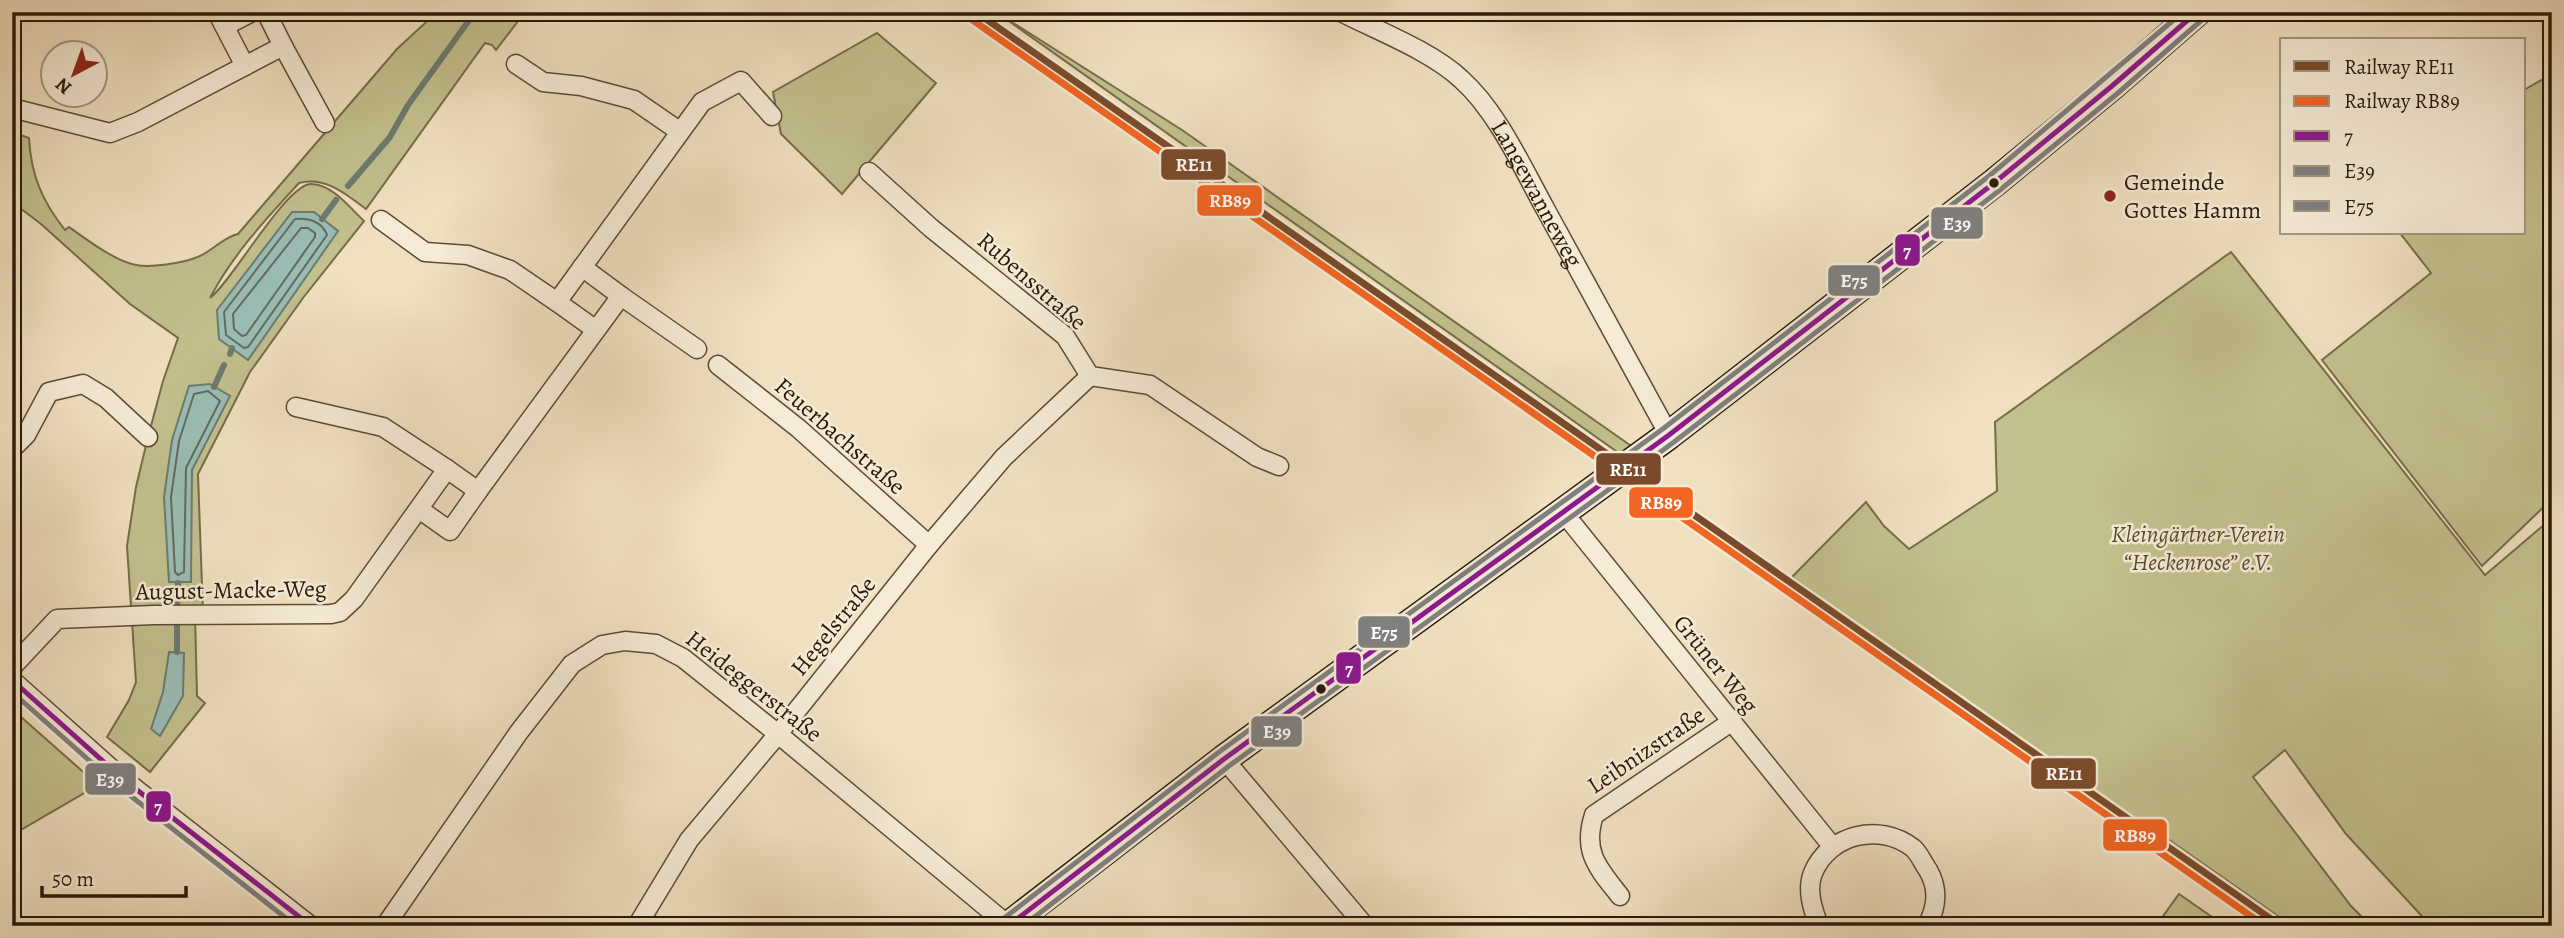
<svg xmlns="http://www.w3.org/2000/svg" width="2564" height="938" font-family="Alegreya,serif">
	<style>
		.green { fill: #c2c08d; stroke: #766c4a; stroke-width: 2 }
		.water { fill: #9abdb5; stroke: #6d7b70; stroke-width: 2 }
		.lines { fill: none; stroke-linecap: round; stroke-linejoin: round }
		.shore { stroke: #626b5e; stroke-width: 2 }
		.stream { stroke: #6d7b70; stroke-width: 6 }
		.street-casing { stroke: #5c4b36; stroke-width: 21 }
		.secondary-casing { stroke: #2a1908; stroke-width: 30 }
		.street { stroke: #f5ebd6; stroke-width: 18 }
		.secondary { stroke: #f5ebd6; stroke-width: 26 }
		.bus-1-casing { stroke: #f5ebd6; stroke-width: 10 }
		.bus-2-casing { stroke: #f5ebd6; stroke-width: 10 }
		.bus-3-casing { stroke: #f5ebd6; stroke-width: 10 }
		.bus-1 { stroke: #8d188f; stroke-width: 5 }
		.bus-2 { stroke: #808080; stroke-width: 5 }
		.bus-3 { stroke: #808080; stroke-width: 5 }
		.rail-1-casing { stroke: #f5ebd6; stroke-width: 12 }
		.rail-2-casing { stroke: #f5ebd6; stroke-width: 12 }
		.rail-1 { stroke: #7a4b2a; stroke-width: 7 }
		.rail-2 { stroke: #f26522; stroke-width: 7 }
		.bus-dot { fill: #2a1908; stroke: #f5ebd6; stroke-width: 2.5 }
		.poi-dot { fill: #8f2418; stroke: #f5ebd6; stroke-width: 2.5 }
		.labels { text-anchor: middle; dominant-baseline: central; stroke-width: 5; stroke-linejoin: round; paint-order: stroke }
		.poi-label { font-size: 24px; fill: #2a1908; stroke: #f5ebd6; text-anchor: start }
		.street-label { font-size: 24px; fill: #2a1908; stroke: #f5ebd6 }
		.park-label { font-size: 24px; font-style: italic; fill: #584b30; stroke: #f5ebd6 }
		.line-badge { stroke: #f5ebd6; stroke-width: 2.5 }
		.badge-label { font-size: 19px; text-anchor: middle; font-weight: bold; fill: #fff }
	</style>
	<rect width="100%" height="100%" fill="#f0e0c0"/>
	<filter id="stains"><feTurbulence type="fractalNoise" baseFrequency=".00286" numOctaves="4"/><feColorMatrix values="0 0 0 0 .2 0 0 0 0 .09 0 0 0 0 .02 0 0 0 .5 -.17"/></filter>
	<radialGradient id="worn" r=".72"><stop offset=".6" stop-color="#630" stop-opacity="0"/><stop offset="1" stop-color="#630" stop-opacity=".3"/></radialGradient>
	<g class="green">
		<path d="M437 12H525L496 50 492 45 485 43 366 209C346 194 325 176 299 183 266 219 233 254 210 298 232 282 287 182 312 184 333 185 350 208 364 221L303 298 250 372 198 474 203 614 195 615 197 696 205 703 150 772 107 737 129 700 136 682 127 546 136 487 148 437 163 381 178 338 130 304 41 224 12 202V132L29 138C31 175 42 201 65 230L69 227C87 240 115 261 136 265 151 268 181 263 195 258 211 253 221 238 238 234L397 49Z"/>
		<polygon points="996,12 1182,130 1634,448 1623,456"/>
		<polygon points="877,33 936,83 842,194 781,134 773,92"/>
		<polygon points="2552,74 2552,499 2482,566 2322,360 2431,273 2400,233 2524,233 2524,90"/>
		<polygon points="2231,252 2485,575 2552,518 2552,926 2431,926 2346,834 2285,750 2253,777 2351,906 2371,926 2292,926 2172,842 1979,715 1792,577 1866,502 1884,526 1909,549 1997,491 1995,422"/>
		<polygon points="12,709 98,785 12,835"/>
		<polygon points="2179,894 2225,926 2156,926"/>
	</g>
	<g class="water">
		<polygon points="292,212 314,212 338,231 248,360 219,339 217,310"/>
		<polygon points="210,384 230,396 192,470 191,582 169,582 164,497 172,440 189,386"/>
		<polygon points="169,652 184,653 183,696 160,736 151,729 163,692"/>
	</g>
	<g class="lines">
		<g class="shore">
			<path d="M295 219C309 218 322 222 327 235L248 347 244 348 226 335 224 312Z"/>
			<polygon points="301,228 308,228 315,233 315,237 246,335 242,336 234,329 233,314"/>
			<polygon points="208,391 220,401 186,468 184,572 178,575 175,572 171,497 179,441 194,394"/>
		</g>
		<g class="stream">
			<polyline points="348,186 390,137 408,105 475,12"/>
			<polyline points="322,219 336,200"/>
			<polyline points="230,354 232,348"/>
			<polyline points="214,387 224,365"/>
			<polyline points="177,607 178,583"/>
			<polyline points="177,652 177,626"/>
		</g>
		<defs>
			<g id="street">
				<polyline points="217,12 245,66"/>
				<path id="s1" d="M1341 12C1378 31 1431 51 1461 79 1498 112 1523 169 1547 212 1588 287 1629 361 1669 435"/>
				<polyline points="225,26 252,12"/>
				<polyline points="283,46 325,123"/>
				<polyline points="516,64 543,82 581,86 634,100 679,131"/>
				<polyline points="12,108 110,133 138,122 283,46 266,12"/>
				<polyline points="869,172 931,228 1065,336 1090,376 1150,385 1257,457 1279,466"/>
				<polyline points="381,220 425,252 468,255 510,270 557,302"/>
				<polyline points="582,267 621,296"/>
				<polyline points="596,330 557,302 702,102 741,81 772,116"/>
				<polyline points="718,365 798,428 929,545"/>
				<polyline points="296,407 383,427 447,469"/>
				<polyline points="12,449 26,435 49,392 83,384 106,398 148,437"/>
				<polyline points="419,509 450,531 478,491"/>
				<polyline points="1563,512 1832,846"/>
				<polyline points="12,667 57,619 154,615 331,614 340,612 354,599 447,469 478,491 621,296 697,349"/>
				<polyline points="12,680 123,779 311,926"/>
				<polyline points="1224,759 1365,926"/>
				<path d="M1620 896C1598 868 1582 852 1594 815L1731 722"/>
				<polyline points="385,926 519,732 572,664 602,645 625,641 656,644 683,658 778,734 1009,926"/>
				<polyline points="637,926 689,840 778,734 929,545 1004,457 1090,376"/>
				<path d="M1819 926C1813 910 1806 890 1813 873 1829 834 1880 822 1913 848 1919 853 1923 863 1928 870 1939 889 1937 907 1927 926"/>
			</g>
			<polyline id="secondary" points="1008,926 1224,759 1669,435 1994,183 2112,86 2197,12"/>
		</defs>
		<use href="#street" class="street-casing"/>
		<use href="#secondary" class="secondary-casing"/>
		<use href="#street" class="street"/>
		<use href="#secondary" class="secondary"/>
		<defs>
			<g id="bus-1">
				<polyline points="12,680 123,779 311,926"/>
				<polyline points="1008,926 1224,759 1669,435 1994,183 2112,86 2197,12"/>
			</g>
			<g id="bus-2">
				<polyline points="12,692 118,786 296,926"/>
				<polyline points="1023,926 1229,766 1674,442 2000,190 2118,93 2203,19"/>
			</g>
			<polyline id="bus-3" points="1003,919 1219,752 1664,428 1989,176 2183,12"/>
		</defs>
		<use href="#bus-1" class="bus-1-casing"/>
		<use href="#bus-2" class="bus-2-casing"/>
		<use href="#bus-3" class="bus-3-casing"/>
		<use href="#bus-1" class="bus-1"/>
		<use href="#bus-2" class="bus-2"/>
		<use href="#bus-3" class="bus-3"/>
		<defs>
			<polyline id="rail-1" points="976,12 2281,926"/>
			<polyline id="rail-2" points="971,19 2265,926"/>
		</defs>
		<use href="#rail-1" class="rail-1-casing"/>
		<use href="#rail-2" class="rail-2-casing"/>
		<use href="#rail-1" class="rail-1"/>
		<use href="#rail-2" class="rail-2"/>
	</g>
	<g class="bus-dot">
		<circle cx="1994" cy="183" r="6"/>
		<circle cx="1321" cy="689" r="6"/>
	</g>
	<circle class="poi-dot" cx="2110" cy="196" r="7"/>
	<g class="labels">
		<g class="poi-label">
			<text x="2124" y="182">Gemeinde<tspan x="2124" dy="28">Gottes Hamm</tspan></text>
		</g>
		<g class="street-label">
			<text stroke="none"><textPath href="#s1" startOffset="276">Langewanneweg</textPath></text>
			<text transform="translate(1032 281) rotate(41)">Rubensstraße</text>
			<text transform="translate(840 436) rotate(41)">Feuerbachstraße</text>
			<text transform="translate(231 590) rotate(-1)">August-Macke-Weg</text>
			<text transform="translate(833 626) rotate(-51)">Hegelstraße</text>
			<text transform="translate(1716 664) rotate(51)">Grüner Weg</text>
			<text transform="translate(754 686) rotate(38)">Heideggerstraße</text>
			<text transform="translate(1646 750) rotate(-34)">Leibnizstraße</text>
		</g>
		<g class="park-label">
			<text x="2198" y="534">Kleingärtner-Verein<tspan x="2198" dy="28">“Heckenrose” e.V.</tspan></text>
		</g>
	</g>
	<g class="line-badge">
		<rect x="1160" y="148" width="67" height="33" rx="7" fill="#7a4b2a"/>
		<rect x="1196" y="184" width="67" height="33" rx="7" fill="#f26522"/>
		<rect x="1930" y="206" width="54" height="34" rx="7" fill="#808080"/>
		<rect x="1894" y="233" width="27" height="34" rx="7" fill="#8d188f"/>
		<rect x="1827" y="264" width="54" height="33" rx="7" fill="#808080"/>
		<rect x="1595" y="452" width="67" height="34" rx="7" fill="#7a4b2a"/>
		<rect x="1628" y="486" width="66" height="33" rx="7" fill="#f26522"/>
		<rect x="1357" y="615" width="54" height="34" rx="7" fill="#808080"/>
		<rect x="1335" y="651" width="27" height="34" rx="7" fill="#8d188f"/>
		<rect x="1250" y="715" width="53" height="33" rx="7" fill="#808080"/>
		<rect x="2030" y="757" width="67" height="33" rx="7" fill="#7a4b2a"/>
		<rect x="84" y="762" width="53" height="34" rx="7" fill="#808080"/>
		<rect x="145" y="790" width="27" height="33" rx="7" fill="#8d188f"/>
		<rect x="2102" y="818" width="66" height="34" rx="7" fill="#f26522"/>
	</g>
	<g class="badge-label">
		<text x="1194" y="171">RE11</text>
		<text x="1230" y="207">RB89</text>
		<text x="1957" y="230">E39</text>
		<text x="1907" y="257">7</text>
		<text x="1854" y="287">E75</text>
		<text x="1628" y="476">RE11</text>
		<text x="1661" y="509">RB89</text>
		<text x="1384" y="639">E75</text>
		<text x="1349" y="675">7</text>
		<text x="1277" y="738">E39</text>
		<text x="2064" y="780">RE11</text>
		<text x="110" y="786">E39</text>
		<text x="158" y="813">7</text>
		<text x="2135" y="842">RB89</text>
	</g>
	<rect width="2564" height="938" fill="none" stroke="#f0e0c0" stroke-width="42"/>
	<rect x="14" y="14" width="2536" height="910" fill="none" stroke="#2a1908" stroke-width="3.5"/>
	<rect x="21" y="21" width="2522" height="896" fill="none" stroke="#2a1908" stroke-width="2"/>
	<rect x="2280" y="38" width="245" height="196" fill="#f5ebd6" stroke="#a49784" stroke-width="2"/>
	<rect x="2294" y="61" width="35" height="10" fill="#7a4b2a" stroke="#a49784" stroke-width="2"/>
	<text x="2344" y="74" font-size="21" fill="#2a1908">Railway RE11</text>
	<rect x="2294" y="96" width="35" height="10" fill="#f26522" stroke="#a49784" stroke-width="2"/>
	<text x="2344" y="108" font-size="21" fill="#2a1908">Railway RB89</text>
	<rect x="2294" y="131" width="35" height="10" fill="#8d188f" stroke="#a49784" stroke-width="2"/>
	<text x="2344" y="144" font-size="21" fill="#2a1908">7</text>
	<rect x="2294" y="166" width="35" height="10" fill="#808080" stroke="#a49784" stroke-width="2"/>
	<text x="2344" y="178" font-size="21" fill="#2a1908">E39</text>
	<rect x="2294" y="201" width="35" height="10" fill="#808080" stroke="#a49784" stroke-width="2"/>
	<text x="2344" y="214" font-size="21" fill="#2a1908">E75</text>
	<g transform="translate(74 74) rotate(221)"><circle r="33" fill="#f5ebd6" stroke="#a49784" stroke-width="2"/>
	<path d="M0-5L12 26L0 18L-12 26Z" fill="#8f2418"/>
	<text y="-10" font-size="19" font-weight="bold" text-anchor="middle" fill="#2a1908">N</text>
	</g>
	<path d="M42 886v10h144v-10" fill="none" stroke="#2a1908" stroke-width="3.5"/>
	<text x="52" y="886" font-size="21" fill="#2a1908" stroke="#f5ebd6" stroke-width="5" paint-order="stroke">50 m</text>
	<rect width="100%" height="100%" filter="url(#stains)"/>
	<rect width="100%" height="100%" fill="url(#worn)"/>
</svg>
